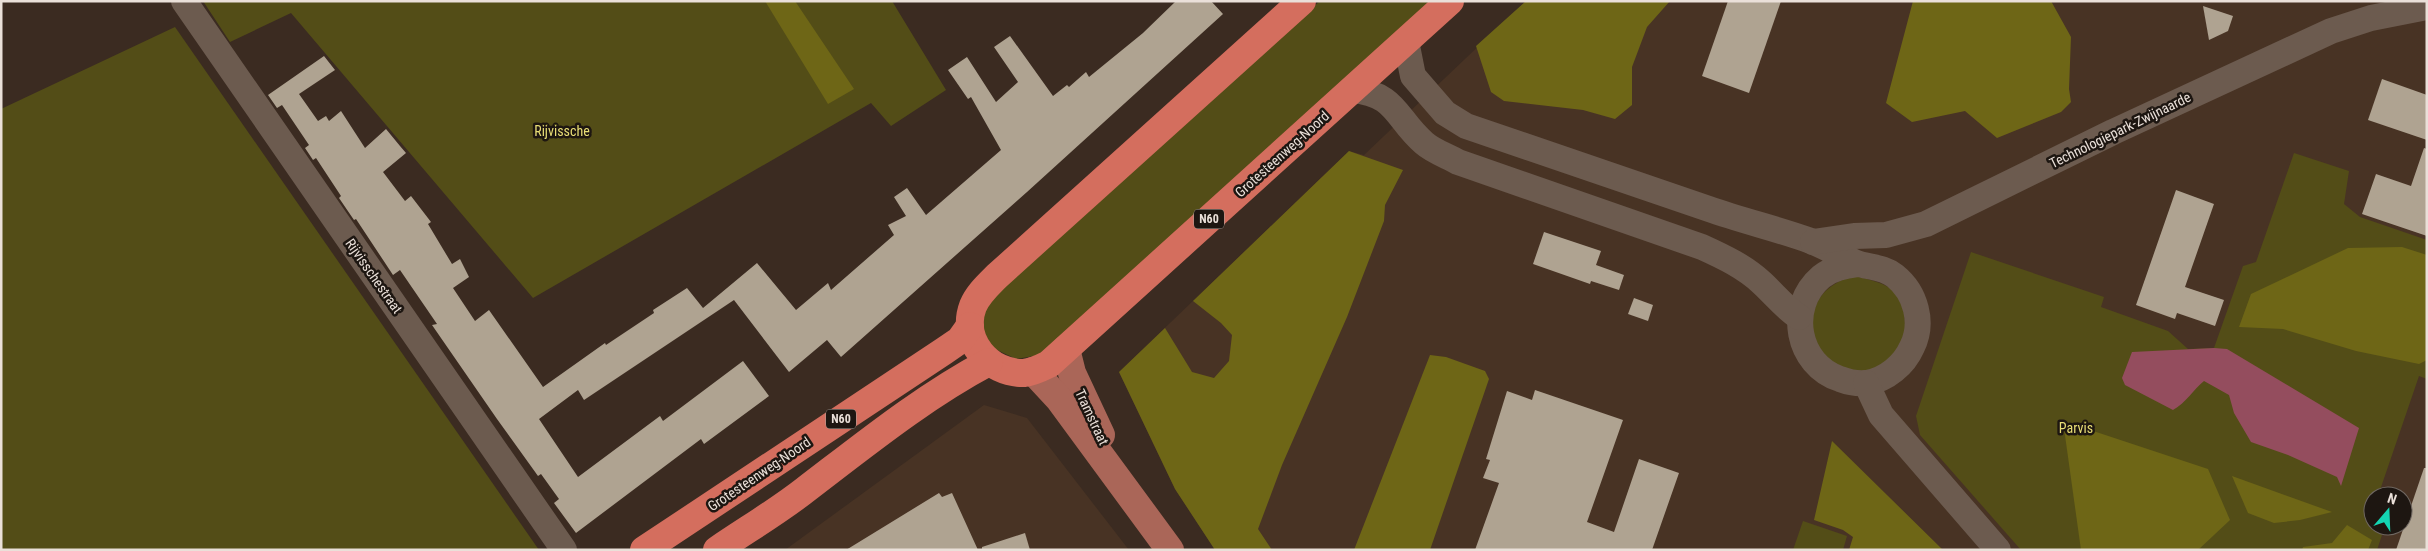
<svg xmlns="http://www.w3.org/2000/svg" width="2428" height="551" font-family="'Roboto Condensed',sans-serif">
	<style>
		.built { fill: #483324; fill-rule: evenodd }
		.green { fill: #534d17 }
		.forest { fill: #6e6616 }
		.water { fill: #944d5e }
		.building { fill: #afa391 }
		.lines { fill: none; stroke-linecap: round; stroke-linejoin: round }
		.minor { stroke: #6c5b4f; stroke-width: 26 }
		.major { stroke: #aa6658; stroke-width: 28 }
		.highway { stroke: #d46e5e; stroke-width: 28 }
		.labels { text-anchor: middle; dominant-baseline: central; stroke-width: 5; stroke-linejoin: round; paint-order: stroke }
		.shield { fill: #1d1611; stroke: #aca39d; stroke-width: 1 }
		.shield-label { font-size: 12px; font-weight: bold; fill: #eae0d9 }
		.street-label { font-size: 14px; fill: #eae0d9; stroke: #1d1611 }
		.park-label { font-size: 14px; fill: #e9de76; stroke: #1d1611 }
	</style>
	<rect width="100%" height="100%" fill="#3b2b21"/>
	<g class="built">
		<path d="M1526 1H2427V550H1215L1175 489 1119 372 1349 151 1364 155ZM2373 496H2403V526H2373Z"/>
		<polygon points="984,405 1027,418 1129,550 785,550"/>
	</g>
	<g class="green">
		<polygon points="203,1 892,1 946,90 891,126 871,103 533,298 291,13 230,42"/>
		<polygon points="1320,1 1434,1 1040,355 1016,359 993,348 983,331 984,313 999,289"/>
		<polygon points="175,27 539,550 1,550 1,109"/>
		<polygon points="2294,153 2349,171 2344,204 2360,217 2427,240 2427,379 2419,376 2378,496 2373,496 2371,518 2373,519 2373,526 2385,526 2377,550 2021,550 1920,435 1916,416 1971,252 2104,297 2101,307 2168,331 2188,349 2214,348 2243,266 2256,262"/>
		<path d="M1854 276C1885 283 1905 288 1905 324 1905 335 1905 340 1898 349 1894 353 1889 363 1884 366 1820 397 1776 297 1854 276Z"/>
		<polygon points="1803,521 1847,536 1843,550 1793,550"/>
	</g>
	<g class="forest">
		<polygon points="765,1 795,1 854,89 828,104"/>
		<polygon points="1526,1 1670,1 1647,27 1632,67 1632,105 1615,119 1583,110 1504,101 1491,92 1476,46"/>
		<polygon points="1913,1 2051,1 2071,37 2069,89 2071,102 2061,112 1997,138 1965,111 1912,122 1886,103"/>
		<polygon points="1349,151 1403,170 1385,205 1384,221 1347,317 1282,465 1258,529 1272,550 1215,550 1175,489 1119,372 1165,328 1192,372 1214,378 1229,361 1232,335 1221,323 1193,301"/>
		<polygon points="2402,247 2427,255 2427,360 2419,364 2356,351 2283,329 2239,327 2251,294 2348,248"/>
		<polygon points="1430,355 1446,357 1485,371 1489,379 1430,550 1354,550"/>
		<polygon points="2063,421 2208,469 2230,520 2198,550 2081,550"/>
		<polygon points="1832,441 1943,550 1849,550 1853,537 1843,530 1814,520"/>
		<polygon points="2232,476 2332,512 2300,520 2274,523 2248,513"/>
		<polygon points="2347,525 2372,540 2368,550 2302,550 2303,547 2332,543"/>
	</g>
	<path class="water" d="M2214 348 2227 349 2359 428 2341 486 2337 477 2288 455 2251 442 2234 413 2229 395 2204 381C2193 390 2186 403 2173 410L2125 385 2122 378 2132 352Z"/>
	<g class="building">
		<polygon points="1176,1 1211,1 1223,14 1027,192 841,357 827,340 789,372 734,300 584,400 578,390 539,419 578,477 660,416 663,421 743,361 769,396 704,444 701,439 576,533 554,503 559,499 541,474 538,476 497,419 432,325 437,324 400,270 393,275 356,219 354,220 339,198 341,196 316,158 313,160 305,148 309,145 282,105 277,108 268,95 324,56 335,70 299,94 318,121 326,116 329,121 341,111 365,148 386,129 400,146 406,153 383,172 405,201 411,196 431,222 428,224 452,264 460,259 469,277 453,288 475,321 489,310 543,387 605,343 606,345 654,313 653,310 687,288 703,308 757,263 796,310 828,283 831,290 894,235 888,225 906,216 894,197 907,188 926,215 1001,150 971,97 968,99 948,70 967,57 996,102 1018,82 994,47 1010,36 1053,96 1067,85 1069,87 1086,72 1089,77 1143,33"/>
		<polygon points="1728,1 1781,1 1749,93 1702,76"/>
		<polygon points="2203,6 2233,16 2228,31 2209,40"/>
		<polygon points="2382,79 2427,95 2427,140 2368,120"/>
		<polygon points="2424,148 2427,149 2427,236 2362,214 2376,174 2411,186"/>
		<polygon points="2176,190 2214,204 2185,287 2224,300 2215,326 2177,313 2175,319 2136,305"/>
		<polygon points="1544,232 1601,251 1596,265 1624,275 1619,290 1591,281 1590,284 1533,264"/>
		<polygon points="1634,298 1653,305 1648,321 1628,314"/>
		<polygon points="1535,390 1623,420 1587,522 1614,532 1639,459 1679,473 1652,550 1475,550 1499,483 1483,478 1490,460 1486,459 1507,391 1532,400"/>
		<polygon points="2424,468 2427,468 2427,550 2396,550"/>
		<polygon points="939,493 942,497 952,493 978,550 846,550"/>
		<polygon points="1025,533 1030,550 982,550 982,547"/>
	</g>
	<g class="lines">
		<g class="minor">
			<polyline points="184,1 564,550"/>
			<path d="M1406 41 1413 76 1445 113 1466 126C1547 153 1628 181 1709 209 1743 221 1778 229 1811 241 1826 247 1840 255 1854 262 1868 268 1882 266 1895 276 1916 293 1924 323 1912 347 1904 365 1887 379 1867 383 1859 384 1848 382 1840 379 1797 365 1786 307 1821 277 1832 268 1845 266 1858 264"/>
			<path d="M1352 90C1397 94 1395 118 1424 143 1433 151 1447 156 1458 162L1702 247C1724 257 1745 267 1762 283 1775 295 1785 308 1799 317"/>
			<polyline points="1813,242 1854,236 1886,235 1926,224 2113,132 2331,31 2371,18 2427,7"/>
			<polyline points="1866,383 1881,415 1998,550"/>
		</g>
		<g class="major">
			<polyline points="1066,349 1072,373 1101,435"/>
			<polyline points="1033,371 1059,399 1170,550"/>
		</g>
		<g class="highway">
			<path d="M1302 1 997 276C988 285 978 294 973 306 960 340 989 374 1024 373 1033 372 1041 368 1049 364L1450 1"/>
			<polyline points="644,550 944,351 960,340 970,326"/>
			<path d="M717 550C746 530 777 512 805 490 864 445 923 397 989 362"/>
		</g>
	</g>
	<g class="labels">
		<g class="shield">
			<rect x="1194" y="209.5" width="30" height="19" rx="4"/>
			<rect x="826" y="409.5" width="30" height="19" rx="4"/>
		</g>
		<g class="shield-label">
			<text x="1209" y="219">N60</text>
			<text x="841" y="419">N60</text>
		</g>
		<g class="street-label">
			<text transform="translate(2120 130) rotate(-26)">Technologiepark-Zwijnaarde</text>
			<text transform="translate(1282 154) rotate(-42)">Grotesteenweg-Noord</text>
			<text transform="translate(374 276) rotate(55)">Rijvisschestraat</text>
			<text transform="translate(1092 417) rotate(65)">Tramstraat</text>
			<text transform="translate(759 474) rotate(-34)">Grotesteenweg-Noord</text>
		</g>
		<g class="park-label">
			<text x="562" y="131">Rijvissche</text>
			<text x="2076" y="428">Parvis</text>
		</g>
	</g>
	<rect width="2428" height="551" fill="none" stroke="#eae0d9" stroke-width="5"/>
	<g transform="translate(2388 511) rotate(19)"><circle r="24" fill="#1d1611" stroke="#6f6761"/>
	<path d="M0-4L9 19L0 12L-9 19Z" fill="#14d5b3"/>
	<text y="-8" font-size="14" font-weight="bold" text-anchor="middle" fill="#eae0d9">N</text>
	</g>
</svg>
